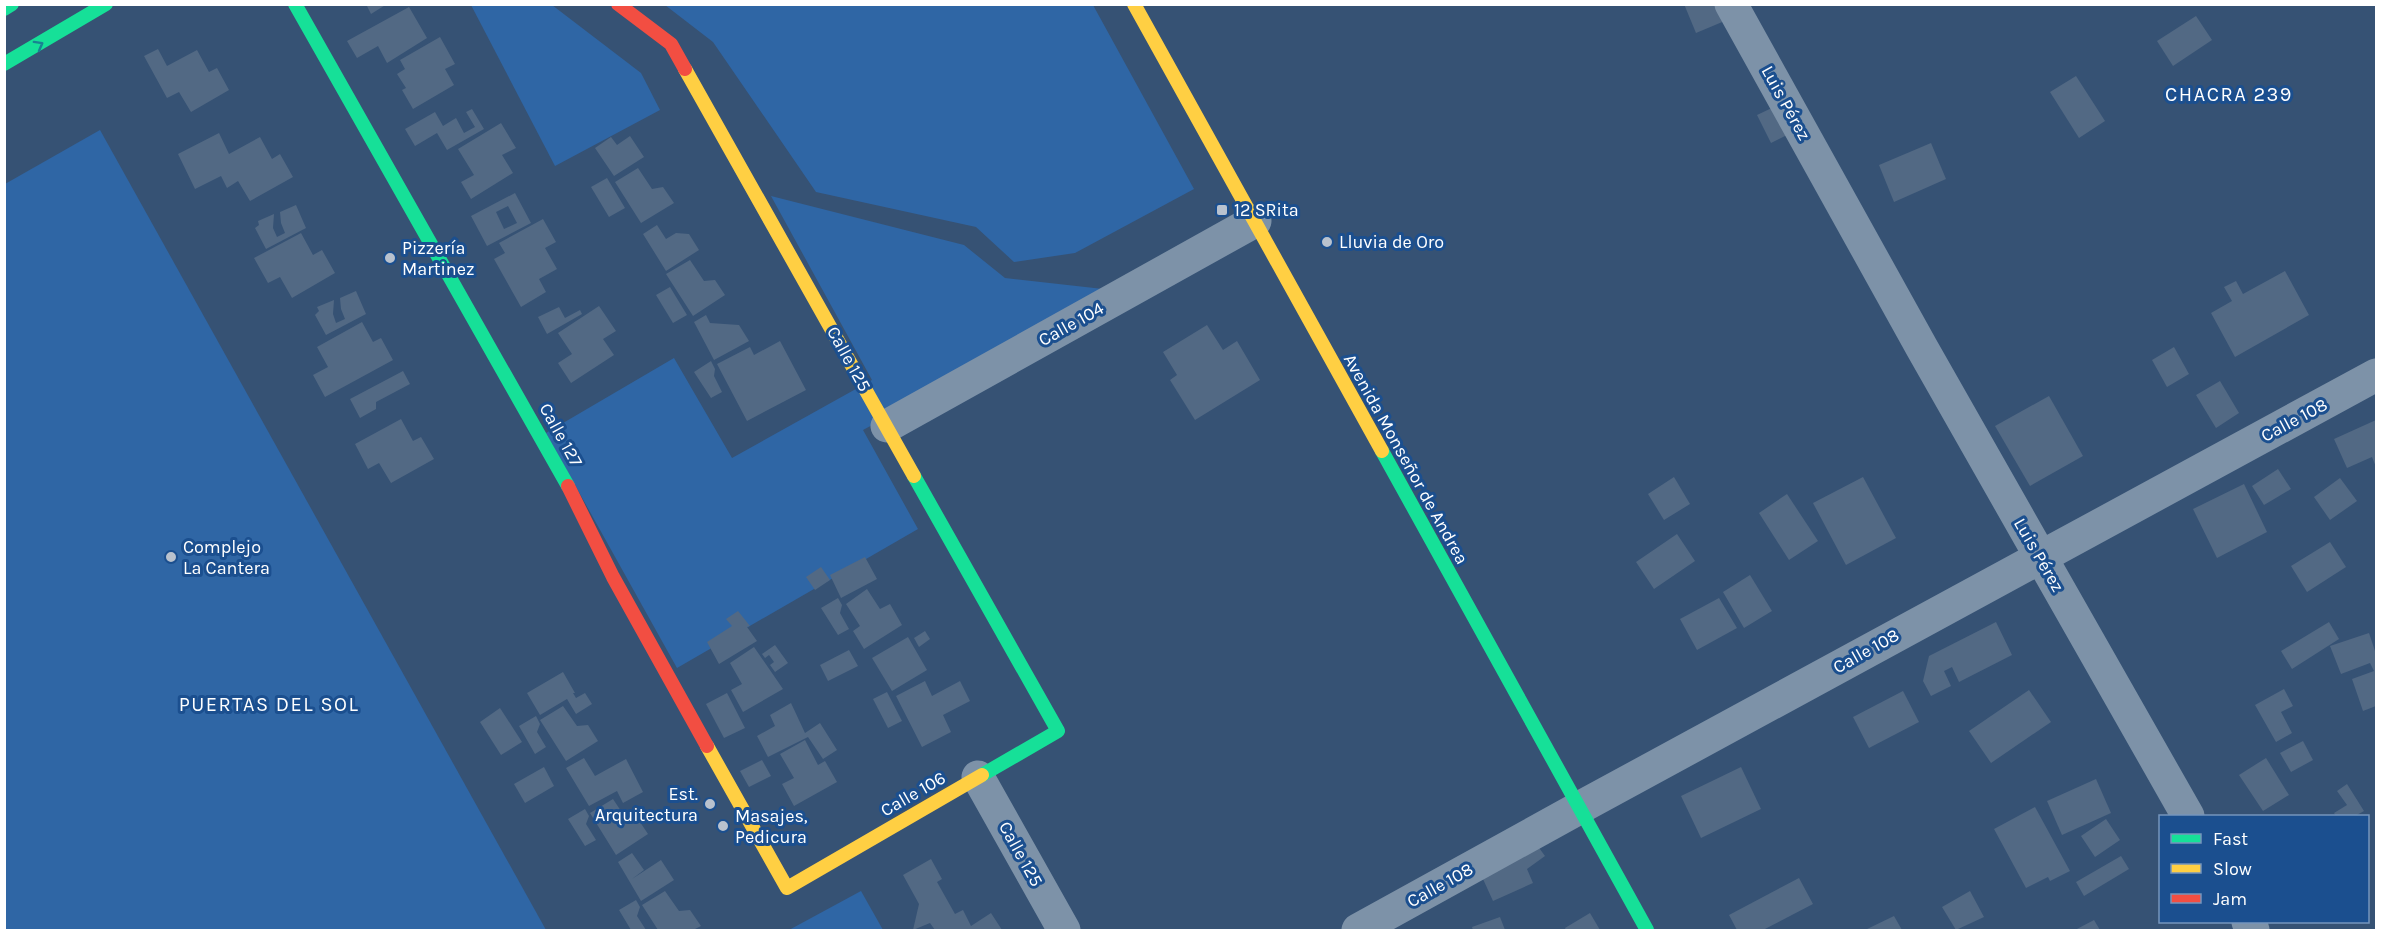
<svg xmlns="http://www.w3.org/2000/svg" width="2381" height="935" font-family="Karla,sans-serif">
	<style>
		.green { fill: #2f66a5 }
		.building { fill: #526984; fill-rule: evenodd }
		.lines { fill: none; stroke-linecap: round; stroke-linejoin: round }
		.street { stroke: #7d92a8; stroke-width: 33 }
		.fast { stroke: #16e098; stroke-width: 14 }
		.slow { stroke: #ffcf43; stroke-width: 14 }
		.jam { stroke: #f24e42; stroke-width: 14 }
		.oneway { stroke: #198292 }
		.poi-dot { fill: #b9c2ce; stroke: #1b4f8f; stroke-width: 2 }
		.labels { text-anchor: middle; dominant-baseline: central; stroke-width: 6; stroke-linejoin: round; paint-order: stroke }
		.street-label { font-size: 18px; fill: #fff; stroke: #1b4f8f }
		.poi-label { font-size: 18px; fill: #fff; stroke: #1b4f8f; text-anchor: start }
		.neighbourhood-label { font-size: 20px; letter-spacing: 1.5px; fill: #fff; stroke: #1b4f8f }
	</style>
	<rect width="100%" height="100%" fill="#365274"/>
	<g class="green">
		<polygon points="471,5 552,5 641,73 660,110 555,166"/>
		<polygon points="665,5 1093,5 1194,189 1075,253 1014,262 976,227 816,192 713,42"/>
		<polygon points="100,130 546,930 5,930 5,184"/>
		<polygon points="771,196 964,245 1005,278 1121,291 863,430 918,529 677,668 546,433 674,358 732,458 872,380"/>
		<polygon points="861,891 883,930 789,930"/>
	</g>
	<g class="building">
		<polygon points="366,4 387,4 371,14"/>
		<polygon points="1684,4 1721,4 1727,20 1696,33"/>
		<polygon points="409,7 427,38 387,63 378,46 357,58 347,41"/>
		<polygon points="2196,16 2212,40 2173,66 2157,41"/>
		<polygon points="440,37 455,64 445,69 454,85 413,109 402,90 406,88 397,74 405,69 400,60"/>
		<polygon points="158,49 167,66 197,50 209,72 217,68 229,90 191,112 179,92 167,98 144,56"/>
		<polygon points="2076,76 2105,121 2079,138 2050,92"/>
		<polygon points="1776,106 1789,134 1771,143 1757,115"/>
		<polygon points="472,109 484,129 447,150 437,133 415,146 405,129 435,112 443,126 456,118 464,133 475,127 466,112"/>
		<polygon points="501,123 516,148 502,155 513,173 471,199 461,182 474,175 458,149"/>
		<polygon points="219,133 229,154 260,137 272,159 280,154 293,177 250,201 238,181 227,188 221,176 195,189 178,154"/>
		<polygon points="630,136 644,157 614,176 595,148 611,137 617,145"/>
		<polygon points="1931,143 1946,179 1894,202 1879,165"/>
		<polygon points="638,168 652,189 663,187 674,203 641,223 615,182"/>
		<polygon points="607,178 625,208 609,217 591,187"/>
		<path d="M515 193 531 223 487 246 471 216ZM508 206 517 223 504 229 496 212Z"/>
		<polygon points="296,205 306,228 266,249 255,228 259,225 258,221 274,214 273,228 277,237 285,233 281,223 280,212"/>
		<polygon points="543,219 556,242 545,248 557,269 539,279 546,292 521,307 494,259 505,253 499,243"/>
		<polygon points="657,225 666,239 676,233 689,234 699,250 666,271 643,234"/>
		<polygon points="301,233 313,255 322,250 335,273 292,298 280,277 268,283 254,258"/>
		<polygon points="690,260 704,281 715,280 725,295 693,316 666,274"/>
		<polygon points="2285,271 2309,315 2235,357 2211,313 2232,301 2224,287 2236,281 2243,294"/>
		<polygon points="670,287 687,315 673,323 656,295"/>
		<polygon points="356,291 366,314 326,335 315,315 319,311 317,307 334,300 333,314 336,323 345,319 341,309 340,298"/>
		<polygon points="599,306 616,331 603,339 614,355 571,383 558,363 572,354 558,333"/>
		<polygon points="559,307 565,318 580,310 582,314 547,334 538,317"/>
		<polygon points="706,315 710,323 739,325 749,341 714,360 694,322"/>
		<polygon points="362,322 373,342 381,338 393,360 325,397 313,375 328,367 317,347"/>
		<polygon points="1207,325 1223,350 1237,341 1260,380 1195,420 1170,380 1177,375 1163,352"/>
		<polygon points="780,341 806,390 747,421 717,364 750,347 754,355"/>
		<polygon points="2174,347 2189,374 2167,387 2152,360"/>
		<polygon points="711,361 715,369 714,376 722,392 711,398 694,372"/>
		<polygon points="403,371 410,384 376,402 376,409 360,418 350,399"/>
		<polygon points="2220,381 2239,413 2216,428 2196,395"/>
		<polygon points="2049,396 2083,456 2030,486 1995,426"/>
		<polygon points="401,419 413,441 421,437 434,459 391,483 379,463 368,469 355,444"/>
		<polygon points="2376,420 2376,467 2372,457 2347,468 2334,439"/>
		<polygon points="2278,469 2291,489 2264,505 2252,486"/>
		<polygon points="1674,477 1690,504 1664,520 1648,494"/>
		<polygon points="1863,477 1896,538 1846,565 1813,503"/>
		<polygon points="2340,478 2357,501 2330,520 2314,497"/>
		<polygon points="2244,484 2267,532 2217,558 2193,509"/>
		<polygon points="1787,494 1818,541 1789,560 1759,513"/>
		<polygon points="1677,534 1695,561 1654,589 1636,562"/>
		<polygon points="2330,542 2346,567 2307,592 2291,566"/>
		<polygon points="865,557 877,579 841,598 830,575"/>
		<polygon points="821,567 830,580 815,590 806,577"/>
		<polygon points="1750,575 1772,611 1744,628 1723,592"/>
		<polygon points="867,589 880,609 890,604 902,625 864,649 853,631 860,626 846,604"/>
		<polygon points="838,598 842,605 840,613 849,629 838,635 821,608"/>
		<polygon points="1719,598 1737,628 1697,650 1680,619"/>
		<polygon points="738,611 750,626 747,627 757,641 719,664 707,642 732,626 726,619"/>
		<polygon points="1996,622 2012,655 1959,682 1952,667 1944,671 1951,686 1931,696 1923,681 1929,656"/>
		<polygon points="2329,622 2339,639 2292,669 2281,651"/>
		<polygon points="925,631 930,639 919,647 914,638"/>
		<polygon points="2369,633 2376,654 2376,706 2363,711 2352,679 2374,671 2370,663 2341,674 2330,646"/>
		<polygon points="908,637 927,670 892,691 872,658"/>
		<polygon points="775,645 788,663 775,672 770,665 774,662 769,655 765,658 762,654"/>
		<polygon points="754,647 783,689 743,712 731,690 742,684 730,663"/>
		<polygon points="849,650 858,666 828,681 820,665"/>
		<polygon points="563,672 575,693 573,693 576,698 585,693 592,704 576,714 567,699 540,715 527,693"/>
		<polygon points="925,681 932,696 960,681 970,701 943,715 951,732 922,747 896,696"/>
		<polygon points="2284,689 2293,706 2281,712 2292,733 2276,742 2255,705"/>
		<polygon points="2029,690 2051,722 1991,763 1969,731"/>
		<polygon points="1903,691 1919,722 1869,748 1853,717"/>
		<polygon points="887,692 902,721 888,728 873,699"/>
		<polygon points="727,693 745,728 724,738 706,704"/>
		<polygon points="791,703 805,733 820,723 837,750 823,759 808,737 768,757 757,736 775,726 770,715"/>
		<polygon points="563,706 577,726 588,725 598,741 566,761 540,720"/>
		<polygon points="500,708 522,742 501,755 480,722"/>
		<polygon points="536,716 540,724 537,732 546,747 535,754 519,726"/>
		<polygon points="805,740 818,765 825,761 837,782 794,806 782,784 794,778 780,754"/>
		<polygon points="2303,741 2313,760 2291,772 2280,753"/>
		<polygon points="584,758 595,776 626,759 643,792 623,803 617,791 589,806 566,768"/>
		<polygon points="2266,758 2289,795 2263,811 2239,775"/>
		<polygon points="762,760 771,776 749,787 740,771"/>
		<polygon points="544,767 554,786 525,803 514,784"/>
		<polygon points="1741,767 1761,809 1701,838 1681,796"/>
		<polygon points="2096,779 2111,813 2062,835 2047,801"/>
		<polygon points="2347,784 2364,811 2355,816 2336,816 2334,813 2347,805 2337,791"/>
		<polygon points="613,799 627,820 638,819 648,834 616,855 590,813"/>
		<polygon points="2035,807 2070,871 2050,881 2048,877 2026,888 1994,829"/>
		<polygon points="585,809 589,816 586,824 596,840 585,846 568,819"/>
		<polygon points="2106,819 2120,840 2095,857 2081,836"/>
		<polygon points="1534,841 1545,856 1527,869 1533,883 1493,901 1478,868"/>
		<polygon points="632,853 644,870 632,879 661,860 674,880 641,901 618,862"/>
		<polygon points="2121,856 2129,869 2084,896 2076,882"/>
		<polygon points="931,859 942,879 937,882 955,914 963,910 971,926 991,913 1002,930 935,930 930,923 913,930 919,904 903,875"/>
		<polygon points="1799,878 1813,904 1763,930 1737,930 1729,915"/>
		<polygon points="665,891 679,911 690,910 701,926 693,930 658,930 642,905"/>
		<polygon points="1970,891 1984,917 1956,930 1942,907"/>
		<polygon points="636,900 640,907 637,916 646,930 631,930 619,910"/>
		<polygon points="1590,913 1600,930 1566,930 1565,928"/>
		<polygon points="1894,916 1902,930 1865,930"/>
		<polygon points="1500,917 1505,930 1473,930 1472,927"/>
		<polygon points="2094,920 2100,930 2075,930"/>
	</g>
	<g class="lines">
		<g class="street">
			<polyline points="1731,4 1922,348 2188,816"/>
			<polyline points="887,426 1255,221"/>
			<polyline points="978,777 1064,930"/>
			<polyline points="2248,922 2253,930"/>
			<polyline points="1358,930 1579,808 2376,375"/>
		</g>
		<g class="fast">
			<polyline points="295,4 568,486"/>
			<polyline points="4,9 12,4"/>
			<polyline points="4,64 106,4"/>
			<polyline points="1382,451 1647,930"/>
			<polyline points="914,476 1058,731 982,775"/>
		</g>
		<g class="slow">
			<polyline points="1134,4 1382,451"/>
			<polyline points="685,69 914,476"/>
			<polyline points="707,746 787,888 982,775"/>
		</g>
		<g class="jam">
			<polyline points="618,4 671,44 685,69"/>
			<polyline points="568,486 613,577 707,746"/>
		</g>
	</g>
	<defs><path id="oneway-chevron" d="M-2-3.5L2.5 0L-2 3.5" fill="none" stroke-width="1.6" stroke-linecap="round" stroke-linejoin="round" transform="scale(1.5)"/></defs>
	<use class="oneway" href="#oneway-chevron" transform="translate(39 45) rotate(-29)"/>
	<g class="poi-dot">
		<rect x="1216" y="204" width="12" height="12" rx="3"/>
		<circle cx="1327" cy="242" r="6"/>
		<circle cx="390" cy="258" r="6"/>
		<circle cx="171" cy="557" r="6"/>
		<circle cx="710" cy="804" r="6"/>
		<circle cx="723" cy="826" r="6"/>
	</g>
	<g class="labels">
		<g class="street-label">
			<text transform="translate(1786 103) rotate(61)">Luis Pérez</text>
			<text transform="translate(1071 324) rotate(-29)">Calle 104</text>
			<text transform="translate(849 359) rotate(61)">Calle 125</text>
			<text transform="translate(2294 420) rotate(-28)">Calle 108</text>
			<text transform="translate(561 435) rotate(61)">Calle 127</text>
			<text transform="translate(1406 459) rotate(61)">Avenida Monseñor de Andrea</text>
			<text transform="translate(2039 555) rotate(60)">Luis Pérez</text>
			<text transform="translate(1866 651) rotate(-29)">Calle 108</text>
			<text transform="translate(913 794) rotate(-30)">Calle 106</text>
			<text transform="translate(1021 854) rotate(61)">Calle 125</text>
			<text transform="translate(1440 885) rotate(-29)">Calle 108</text>
		</g>
		<g class="poi-label">
			<text x="1234" y="210">12 SRita</text>
			<text x="1339" y="242">Lluvia de Oro</text>
			<text x="402" y="248">Pizzería<tspan x="402" dy="21">Martinez</tspan></text>
			<text x="183" y="547">Complejo<tspan x="183" dy="21">La Cantera</tspan></text>
			<text x="698" y="794" text-anchor="end">Est.<tspan x="698" dy="21">Arquitectura</tspan></text>
			<text x="735" y="816">Masajes,<tspan x="735" dy="21">Pedicura</tspan></text>
		</g>
		<g class="neighbourhood-label">
			<text x="2229" y="94">CHACRA 239</text>
			<text x="269" y="704">PUERTAS DEL SOL</text>
		</g>
	</g>
	<rect width="2381" height="935" fill="none" stroke="#ffffff" stroke-width="12"/>
	<rect x="2159" y="815" width="210" height="108" fill="#1b4f8f" stroke="#7695bc" stroke-width="1.5"/>
	<rect x="2171" y="834" width="30" height="9" fill="#16e098" stroke="#7695bc" stroke-width="1.5"/>
	<text x="2213" y="845" font-size="18" fill="#ffffff">Fast</text>
	<rect x="2171" y="864" width="30" height="9" fill="#ffcf43" stroke="#7695bc" stroke-width="1.5"/>
	<text x="2213" y="875" font-size="18" fill="#ffffff">Slow</text>
	<rect x="2171" y="894" width="30" height="9" fill="#f24e42" stroke="#7695bc" stroke-width="1.5"/>
	<text x="2213" y="905" font-size="18" fill="#ffffff">Jam</text>
</svg>
